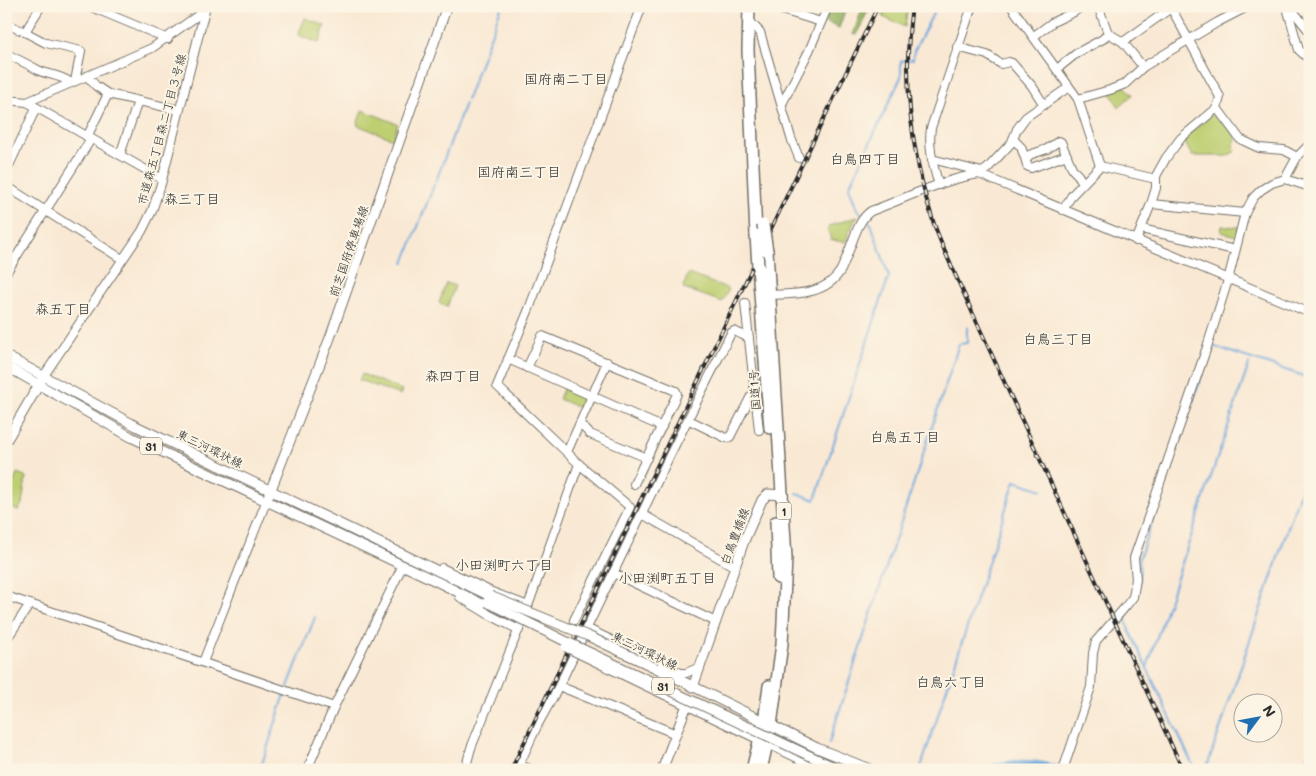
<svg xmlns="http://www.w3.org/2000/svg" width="1316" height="776" font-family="Mali,'Klee One',sans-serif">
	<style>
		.green { fill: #becf72; stroke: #747d4e }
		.forest { fill: #96b264; stroke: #606e48 }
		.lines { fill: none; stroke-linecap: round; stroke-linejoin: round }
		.stream { stroke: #6ea7dd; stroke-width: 2 }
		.river { stroke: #6ea7dd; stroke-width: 10 }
		.minor-casing { stroke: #736e66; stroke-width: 10 }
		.major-casing { stroke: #736e66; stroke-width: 11 }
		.highway-casing { stroke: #736e66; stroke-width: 14 }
		.minor { stroke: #fff; stroke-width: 8 }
		.major { stroke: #fff; stroke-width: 9 }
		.highway { stroke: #fff; stroke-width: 11 }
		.rail-casing { stroke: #2b2b2b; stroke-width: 4 }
		.rail { stroke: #fcf5e5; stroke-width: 2; stroke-dasharray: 5.5; stroke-linecap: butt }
		.major-bridge-casing { stroke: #736e66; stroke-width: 11; stroke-linecap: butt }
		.highway-bridge-casing { stroke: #736e66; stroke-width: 14; stroke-linecap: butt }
		.major-bridge { stroke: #fff; stroke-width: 9 }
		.highway-bridge { stroke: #fff; stroke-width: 11 }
		.labels { text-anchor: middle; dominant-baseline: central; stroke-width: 4; stroke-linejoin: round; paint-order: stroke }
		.shield { fill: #fcf5e5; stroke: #6a6863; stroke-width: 1 }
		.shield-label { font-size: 11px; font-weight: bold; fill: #2b2b2b }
		.street-label { font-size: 12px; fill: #2b2b2b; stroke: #fcf5e5 }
		.neighbourhood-label { font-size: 14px; fill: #2b2b2b; stroke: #fcf5e5 }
	</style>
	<rect width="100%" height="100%" fill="#fcf5e5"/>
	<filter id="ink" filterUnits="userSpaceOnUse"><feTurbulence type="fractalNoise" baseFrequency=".02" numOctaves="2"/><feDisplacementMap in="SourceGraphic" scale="10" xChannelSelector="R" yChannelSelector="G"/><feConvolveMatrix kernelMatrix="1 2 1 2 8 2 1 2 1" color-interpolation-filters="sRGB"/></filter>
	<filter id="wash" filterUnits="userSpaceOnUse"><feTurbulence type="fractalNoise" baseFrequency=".0096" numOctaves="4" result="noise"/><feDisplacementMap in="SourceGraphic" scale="20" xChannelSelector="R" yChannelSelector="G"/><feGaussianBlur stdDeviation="1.12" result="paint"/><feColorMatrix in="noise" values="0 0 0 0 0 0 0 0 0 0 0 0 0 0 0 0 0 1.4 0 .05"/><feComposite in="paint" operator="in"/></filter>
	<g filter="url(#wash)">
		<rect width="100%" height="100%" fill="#f9e9d4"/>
		<g class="green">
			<polygon points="886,6 908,6 905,27 883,17"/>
			<polygon points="305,18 325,26 319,43 298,35"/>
			<polygon points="1125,86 1132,95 1119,107 1110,92"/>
			<polygon points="362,110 398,124 393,139 357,125"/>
			<polygon points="1216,111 1237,138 1233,146 1236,151 1227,156 1192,156 1183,139"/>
			<polygon points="859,216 854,222 845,242 831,240 828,229 829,226"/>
			<polygon points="1222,226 1239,227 1237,236 1221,232"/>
			<polygon points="688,274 729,289 722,302 683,288"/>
			<polygon points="446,283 455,286 447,307 439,303"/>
			<polygon points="362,374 402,390 400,395 359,380"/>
			<polygon points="564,387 589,398 584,410 559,399"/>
			<polygon points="681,390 684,392 642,480 638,478"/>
			<polygon points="17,473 25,476 26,478 22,504 18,511 8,506 13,493 10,492"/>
		</g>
		<g class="forest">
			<polygon points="831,6 847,6 839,28 825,22"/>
			<polygon points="863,6 870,6 857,35 853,34"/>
		</g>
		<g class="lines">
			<g class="stream">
				<polyline points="467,99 501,8"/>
				<polyline points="436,181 465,103"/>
				<polyline points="863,215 857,209 849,187 901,77 901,61 913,59 914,51 937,6"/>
				<polyline points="404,263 434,185"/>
				<polyline points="1212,346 1310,378"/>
				<polyline points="797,493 815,500 889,276 871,224 866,219"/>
				<polyline points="1147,667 1249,364"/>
				<polyline points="287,689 315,617"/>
				<polyline points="829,743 959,344 967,343 967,327"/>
				<polyline points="260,770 285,694"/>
				<polyline points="920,770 1015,481 1043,490"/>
				<polyline points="1195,770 1130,632 1125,618 1138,594 1140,581 1139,559 1210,351"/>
				<polyline points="1206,770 1310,463"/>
				<polyline points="1302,770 1310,746"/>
			</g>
			<path class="river" d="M989 770C1014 763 1032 763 1056 770"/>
		</g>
	</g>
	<g filter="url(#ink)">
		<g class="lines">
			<defs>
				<g id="minor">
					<polyline points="89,6 168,39"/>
					<polyline points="769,6 821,22"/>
					<polyline points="1011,6 1078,99 1100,166"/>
					<polyline points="1289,6 1310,32"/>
					<polyline points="1290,8 1288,11 1299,50 1310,60"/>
					<polyline points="6,24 25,32 46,43 81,51 75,81"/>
					<polyline points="754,26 760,32 791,138 799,158"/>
					<polyline points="25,32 41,6"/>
					<polyline points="1108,33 1123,42 1143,67"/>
					<polyline points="1034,36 1053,22 1074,12 1082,6"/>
					<polyline points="1123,42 1171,8"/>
					<polyline points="957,47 987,55 1001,64 1009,62 1012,63 1032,86 1044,105"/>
					<path d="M6 54C18 59 29 65 40 71 50 75 63 76 71 83"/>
					<polyline points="1057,69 1077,53 1103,39 1108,33 1098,6"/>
					<polyline points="87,76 96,86 108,94 179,110"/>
					<polyline points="1078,99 1110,90 1125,84 1143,67 1218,22 1249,6"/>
					<polyline points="6,100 27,102 162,179"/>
					<polyline points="27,102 152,48 204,11"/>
					<polyline points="782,104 809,51 828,6"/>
					<polyline points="1217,108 1240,139 1259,148 1284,150 1297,157"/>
					<polyline points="87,137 108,94"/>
					<polyline points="1013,139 1021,147 1026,161"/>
					<polyline points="120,155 138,101"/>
					<polyline points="1067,155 1031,168 1027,166 1026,161 1029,155 1047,149 1059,141 1061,142 1073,170 1078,175 1083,183"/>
					<polyline points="932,159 982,172"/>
					<polyline points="1100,166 1156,179"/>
					<polyline points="6,172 36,108"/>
					<polyline points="979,174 987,169 1012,142 1017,129 1026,117 1069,87"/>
					<polyline points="1285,179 1310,187"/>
					<path d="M939 185C933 167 928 147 931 128L972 6"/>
					<polyline points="6,186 122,259"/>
					<polyline points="1151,204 1245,213"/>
					<polyline points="1063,210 1072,195 1100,166"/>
					<polyline points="1141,229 1235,250"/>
					<polyline points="1136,241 1151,204 1156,188 1156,176 1166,158 1181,138 1217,108 1220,97 1170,6"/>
					<polyline points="6,273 91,139"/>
					<path d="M767 295C793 294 826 296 841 270 846 259 850 248 854 237 858 227 862 217 871 211 904 199 944 179 979 174L1310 313"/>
					<polyline points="745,303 759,430"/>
					<polyline points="508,359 662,427"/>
					<polyline points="527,368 542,336 676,391 677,394 634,484"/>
					<polyline points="43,377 142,231 152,211 161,184 206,6"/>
					<polyline points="689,420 726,438 730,437 751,396 755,393"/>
					<polyline points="580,424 590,434 647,458"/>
					<polyline points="567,452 607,362"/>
					<polyline points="642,514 735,567"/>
					<polyline points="442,568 492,592 528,606"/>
					<polyline points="613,573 716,622"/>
					<polyline points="6,596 334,707"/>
					<polyline points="460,597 488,614 519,630"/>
					<polyline points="574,620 630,507 579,464 497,386 529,309 642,6"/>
					<polyline points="586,628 681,673 686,673 700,667"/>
					<polyline points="6,640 30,604"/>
					<polyline points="203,662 266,502"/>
					<polyline points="676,734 559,686 669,457 731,333 734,331 749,338"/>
					<polyline points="307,770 334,707 401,569"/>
					<polyline points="465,770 471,748 528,606 579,464"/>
					<polyline points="532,770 519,765 538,724 559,686"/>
					<polyline points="1063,770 1091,687 1093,653 1096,641 1126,606 1133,597 1136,579 1134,558 1207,347 1228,280 1245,213 1253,198 1261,190 1272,183 1285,179 1297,157 1310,144"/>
				</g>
				<g id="major">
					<polyline points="6,356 136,426 490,596"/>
					<polyline points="6,366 131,437 438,582 486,606"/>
					<polyline points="6,441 41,381"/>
					<polyline points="268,497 330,338 447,6"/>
					<polyline points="656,668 817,748 872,770"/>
					<polyline points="647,686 824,770"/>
					<polyline points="693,687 744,541 762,500 768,494 783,495"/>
					<polyline points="662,770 687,705"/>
				</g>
				<g id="highway">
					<polyline points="749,6 748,50 756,235"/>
					<polyline points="758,266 770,428"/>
					<polyline points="776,522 778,578"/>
					<polyline points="752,770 764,722 769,686"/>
					<polyline points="761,770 771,725 782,644 786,558 767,251"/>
				</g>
			</defs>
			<use href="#minor" class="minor-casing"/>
			<use href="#major" class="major-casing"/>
			<use href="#highway" class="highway-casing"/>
			<use href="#minor" class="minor"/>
			<use href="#major" class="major"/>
			<use href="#highway" class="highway"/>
			<defs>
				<g id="rail">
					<path d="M912 6C902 78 911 155 934 224 945 255 960 284 973 314L1183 770"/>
					<polyline points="511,770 878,6"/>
				</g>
			</defs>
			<use href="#rail" class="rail-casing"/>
			<use href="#rail" class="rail"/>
			<defs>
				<g id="major-bridge">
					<polyline points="490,596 588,636 656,668"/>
					<polyline points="487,602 565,641 840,770"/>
					<polyline points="566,647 647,686"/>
				</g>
				<g id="highway-bridge">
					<polyline points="763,225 767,251"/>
					<polyline points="756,235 758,266"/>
				</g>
			</defs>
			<use href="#major-bridge" class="major-bridge-casing"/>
			<use href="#highway-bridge" class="highway-bridge-casing"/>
			<use href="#major-bridge" class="major-bridge"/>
			<use href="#highway-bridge" class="highway-bridge"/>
		</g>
	</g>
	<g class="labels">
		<g class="shield">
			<rect x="140" y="437.5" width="22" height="17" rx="4"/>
			<rect x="776.5" y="502.5" width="15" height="17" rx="4"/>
			<rect x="652" y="677.5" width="22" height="17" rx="4"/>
		</g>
		<g class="shield-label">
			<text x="151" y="446">31</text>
			<text x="784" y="511">1</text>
			<text x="663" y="686">31</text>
		</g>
		<g class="street-label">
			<text transform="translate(161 129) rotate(-75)">市道森五丁目森二丁目３号線</text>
			<text transform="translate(348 251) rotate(-71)">前芝国府停車場線</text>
			<text transform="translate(754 390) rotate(-94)">国道1号</text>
			<text transform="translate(210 448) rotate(26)">東三河環状線</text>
			<text transform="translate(734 536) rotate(-69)">白鳥豊橋線</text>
			<text transform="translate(645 650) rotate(26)">東三河環状線</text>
		</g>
		<g class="neighbourhood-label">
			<text x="566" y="78">国府南二丁目</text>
			<text x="865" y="158">白鳥四丁目</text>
			<text x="519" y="171">国府南三丁目</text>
			<text x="192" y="198">森三丁目</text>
			<text x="63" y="308">森五丁目</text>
			<text x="1058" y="338">白鳥三丁目</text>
			<text x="453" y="375">森四丁目</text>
			<text x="905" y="436">白鳥五丁目</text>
			<text x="504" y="564">小田渕町六丁目</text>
			<text x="667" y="577">小田渕町五丁目</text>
			<text x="951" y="681">白鳥六丁目</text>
		</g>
	</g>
	<rect width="1316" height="776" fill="none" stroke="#fcf5e5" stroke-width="25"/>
	<g transform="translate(1258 718) rotate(58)"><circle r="24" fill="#fcf5e5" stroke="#a8a49b"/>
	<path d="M0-4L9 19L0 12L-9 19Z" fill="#1f6fb2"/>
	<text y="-8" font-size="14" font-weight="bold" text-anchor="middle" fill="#2b2b2b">N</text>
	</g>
</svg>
